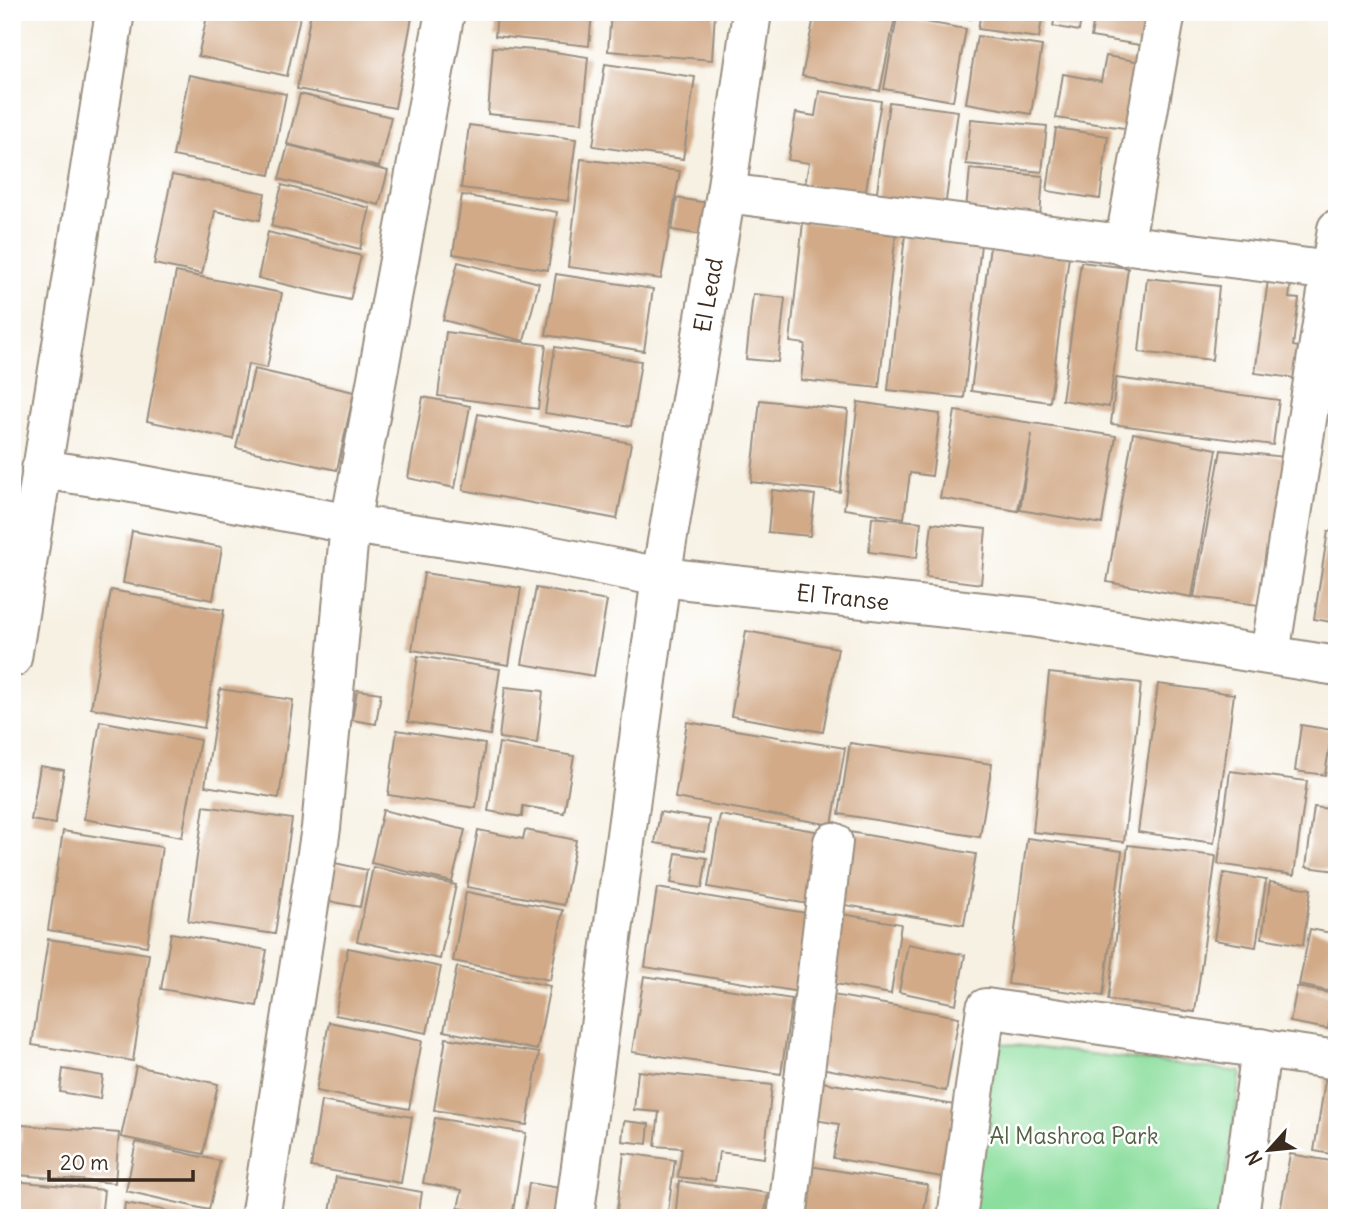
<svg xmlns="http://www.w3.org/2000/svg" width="1349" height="1230" font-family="Delius,sans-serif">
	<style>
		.green { fill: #8cde9e; stroke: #64845e; stroke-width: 2 }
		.building { fill: #d2aa88 }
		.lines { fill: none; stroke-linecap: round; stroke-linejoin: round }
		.minor-casing { stroke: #998e80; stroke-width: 42 }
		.minor { stroke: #fff; stroke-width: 38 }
		.labels { text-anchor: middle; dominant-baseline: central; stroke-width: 5; stroke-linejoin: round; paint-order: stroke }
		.street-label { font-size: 23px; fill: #3b2a1e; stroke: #fff }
		.park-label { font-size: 23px; fill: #536044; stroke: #fff }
	</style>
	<rect width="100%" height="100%" fill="#fff"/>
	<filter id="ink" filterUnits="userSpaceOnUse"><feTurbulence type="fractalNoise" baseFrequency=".0143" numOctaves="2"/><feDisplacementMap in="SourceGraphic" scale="14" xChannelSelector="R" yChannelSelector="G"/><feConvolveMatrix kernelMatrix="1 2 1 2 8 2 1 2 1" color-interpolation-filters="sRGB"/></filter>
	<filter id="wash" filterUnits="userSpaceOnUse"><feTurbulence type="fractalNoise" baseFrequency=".00686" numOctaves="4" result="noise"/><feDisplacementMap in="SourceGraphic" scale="28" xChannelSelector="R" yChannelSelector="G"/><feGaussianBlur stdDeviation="1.57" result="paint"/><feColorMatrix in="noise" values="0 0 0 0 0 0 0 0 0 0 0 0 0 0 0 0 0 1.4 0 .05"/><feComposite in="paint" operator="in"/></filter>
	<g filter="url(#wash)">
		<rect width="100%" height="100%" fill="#f7f1e3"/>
		<polygon class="green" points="991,1042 1241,1072 1220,1218 968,1218"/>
		<g id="blocks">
			<g class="building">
				<polygon points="208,12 301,12 287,76 198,56"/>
				<polygon points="311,12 413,12 395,108 297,89"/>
				<polygon points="497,12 592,12 589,46 495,36"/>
				<polygon points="611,12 715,12 712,60 608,51"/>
				<polygon points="815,12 869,12 895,17 880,91 802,76"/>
				<polygon points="939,12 973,12 971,19"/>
				<polygon points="981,12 1043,12 1039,38 978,29"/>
				<polygon points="1056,12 1082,12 1079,31 1053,26"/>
				<polygon points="1095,12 1157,12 1152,47 1091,37"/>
				<polygon points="897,17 966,29 953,101 884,89"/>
				<polygon points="977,36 1042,46 1031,114 966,103"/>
				<polygon points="493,47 548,51 588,57 582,123 488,114"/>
				<polygon points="1106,56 1142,62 1131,129 1056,118 1063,74 1101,81"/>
				<polygon points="605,64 695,77 683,159 593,146"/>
				<polygon points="189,75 286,94 270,175 173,156"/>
				<polygon points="819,91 881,101 865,195 805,185 809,163 788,160 796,113 815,116"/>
				<polygon points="300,94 391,117 379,167 287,144"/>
				<polygon points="889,102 958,111 945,208 876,199"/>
				<polygon points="971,119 1047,126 1042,172 966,164"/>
				<polygon points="469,125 576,139 568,201 461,188"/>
				<polygon points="1056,128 1108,136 1100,199 1047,191"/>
				<polygon points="288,145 388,171 379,205 279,179"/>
				<polygon points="581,159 680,171 661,279 568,267"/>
				<polygon points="970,169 1043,176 1040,217 966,209"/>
				<polygon points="172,175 265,193 260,220 215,211 202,274 154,264"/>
				<polygon points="282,185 370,208 360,249 271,226"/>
				<polygon points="462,195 557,212 548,270 453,254"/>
				<polygon points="677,198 714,204 709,236 672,230"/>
				<polygon points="803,222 896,232 879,388 801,380 805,344 790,342"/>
				<polygon points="268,232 361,256 350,300 258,278"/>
				<polygon points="905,235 981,244 964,398 888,390"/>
				<polygon points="990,246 1069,256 1050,402 971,391"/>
				<polygon points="458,262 539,283 524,341 443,320"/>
				<polygon points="1081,262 1128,268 1109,407 1062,400"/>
				<polygon points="176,272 282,293 267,368 248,364 233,439 147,421"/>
				<polygon points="556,274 653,289 644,351 546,335"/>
				<polygon points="1147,278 1219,286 1212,360 1139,352"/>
				<polygon points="1268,280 1291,283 1289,298 1299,299 1293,346 1298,347 1294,378 1255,373"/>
				<polygon points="753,294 785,298 778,362 746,359"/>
				<polygon points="446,332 546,345 538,409 438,396"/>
				<polygon points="555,347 641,361 631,426 545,413"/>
				<polygon points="254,369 354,392 337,470 236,448"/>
				<polygon points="1116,378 1279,400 1273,445 1111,424"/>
				<polygon points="423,397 470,406 455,488 408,478"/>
				<polygon points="760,400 848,410 840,492 751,482"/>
				<polygon points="858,402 940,414 932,476 910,473 904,518 844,509"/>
				<polygon points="955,411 1116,436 1102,524 1020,510 1032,434 1018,511 940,498"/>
				<polygon points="478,414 631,443 617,519 463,490"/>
				<polygon points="1133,433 1217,449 1192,597 1107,582"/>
				<polygon points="1221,450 1294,458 1259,605 1194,597"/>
				<polygon points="772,490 815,495 810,536 768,532"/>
				<polygon points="872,517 921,522 917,558 869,552"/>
				<polygon points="932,523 986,529 981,584 926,577"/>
				<polygon points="132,531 222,547 213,600 123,583"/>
				<polygon points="1328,531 1337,533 1337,623 1314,619"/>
				<polygon points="424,573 521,588 509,665 412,650"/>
				<polygon points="536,588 607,601 594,676 522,664"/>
				<polygon points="111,590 224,610 204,728 91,708"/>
				<polygon points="746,631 838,648 823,732 731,716"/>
				<polygon points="418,656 500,669 490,735 408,722"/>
				<polygon points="1049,673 1141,683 1124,842 1033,832"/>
				<polygon points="1158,684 1234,694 1214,843 1138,832"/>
				<polygon points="505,687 543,691 537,743 499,738"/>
				<polygon points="220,689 293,700 279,798 205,786"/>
				<polygon points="357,690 381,693 376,724 352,720"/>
				<polygon points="100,721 200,740 182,837 84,819"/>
				<polygon points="687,722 845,748 832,825 675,798"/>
				<polygon points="1301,725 1332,730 1325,775 1295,771"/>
				<polygon points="397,730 485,744 476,808 388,795"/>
				<polygon points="499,743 574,756 564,813 523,806 522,817 488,811"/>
				<polygon points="850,743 992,764 980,837 839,814"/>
				<polygon points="40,766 64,770 55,824 31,820"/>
				<polygon points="1230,771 1307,781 1294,875 1218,864"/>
				<polygon points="204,806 292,819 275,934 188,921"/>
				<polygon points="1314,807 1337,810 1337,871 1306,867"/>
				<polygon points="383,810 465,830 452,882 371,863"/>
				<polygon points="660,812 710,820 705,851 655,843"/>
				<polygon points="720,815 821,832 809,904 708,887"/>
				<polygon points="478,830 523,839 525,830 576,840 564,905 467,887"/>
				<polygon points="63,831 162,847 147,946 48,930"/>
				<polygon points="844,831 976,854 964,925 833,903"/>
				<polygon points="1027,838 1122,851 1103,996 1008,984"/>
				<polygon points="1128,845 1216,856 1195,1012 1108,1000"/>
				<polygon points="676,853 707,858 702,888 671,883"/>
				<polygon points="335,863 367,870 360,907 328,901"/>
				<polygon points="373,867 456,885 440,959 357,941"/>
				<polygon points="1224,873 1266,880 1256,947 1214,940"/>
				<polygon points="1270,882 1311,889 1303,945 1262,938"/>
				<polygon points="657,888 812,914 800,992 645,967"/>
				<polygon points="466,892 563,910 550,980 453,961"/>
				<polygon points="836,913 901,924 891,994 824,982"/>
				<polygon points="1310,929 1337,934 1337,993 1299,985"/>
				<polygon points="171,933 267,950 257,1006 161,989"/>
				<polygon points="48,939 149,954 133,1061 32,1045"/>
				<polygon points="908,944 965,955 956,1004 899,992"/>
				<polygon points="348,948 441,967 427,1033 335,1015"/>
				<polygon points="457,967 550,986 537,1050 444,1031"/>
				<polygon points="644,976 792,999 781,1074 632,1052"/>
				<polygon points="1297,987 1334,994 1328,1029 1290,1022"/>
				<polygon points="827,994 959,1017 946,1091 815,1067"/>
				<polygon points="329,1022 422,1041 409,1109 316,1091"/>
				<polygon points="446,1038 539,1053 527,1125 434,1110"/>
				<polygon points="136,1066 218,1084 203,1154 121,1137"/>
				<polygon points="1327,1068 1337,1069 1337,1155 1314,1151"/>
				<polygon points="63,1069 103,1076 100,1099 60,1092"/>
				<polygon points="638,1071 772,1085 764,1158 719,1152 715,1181 678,1177 682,1148 655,1146 659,1112 634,1110"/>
				<polygon points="810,1080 955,1105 942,1177 833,1158 839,1124 803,1118"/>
				<polygon points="321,1101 412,1117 401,1183 311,1167"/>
				<polygon points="435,1118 526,1133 512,1217 458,1208 462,1190 423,1183"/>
				<polygon points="624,1121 649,1124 647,1144 622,1141"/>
				<polygon points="22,1125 119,1133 115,1183 18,1175"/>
				<polygon points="136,1142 220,1161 209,1210 126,1191"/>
				<polygon points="624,1153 675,1160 667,1218 616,1218"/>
				<polygon points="1290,1154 1337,1162 1337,1218 1279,1218"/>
				<polygon points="803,1165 928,1185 923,1218 794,1218"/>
				<polygon points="336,1177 422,1192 418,1218 329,1218"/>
				<polygon points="14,1181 104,1190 101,1218 12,1218"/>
				<polygon points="679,1181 768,1193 764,1218 675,1218"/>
				<polygon points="529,1183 566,1189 561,1218 524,1218"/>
				<polygon points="125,1203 196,1216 196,1218 123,1218"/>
			</g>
		</g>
	</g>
	<g filter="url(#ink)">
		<use href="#blocks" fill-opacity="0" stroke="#998e80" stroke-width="2"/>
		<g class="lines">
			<defs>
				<g id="minor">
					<polyline points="726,193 1331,271"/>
					<polyline points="1124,246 1166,12"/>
					<polyline points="41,469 127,482 350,524 513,548 661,577 1030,617 1337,666"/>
					<polyline points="1270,654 1337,229"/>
					<polyline points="12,658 115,12"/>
					<polyline points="260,1218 321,828 350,524 445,12"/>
					<polyline points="574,1218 661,577 726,193 752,12"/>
					<polyline points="787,1218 833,842"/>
					<polyline points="957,1218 986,1008 1337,1060"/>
					<polyline points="1239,1218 1261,1048"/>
				</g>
			</defs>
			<use href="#minor" class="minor-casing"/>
			<use href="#minor" class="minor"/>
		</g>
	</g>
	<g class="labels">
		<g class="street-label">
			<text transform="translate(708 295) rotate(-80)">El Lead</text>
			<text transform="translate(843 597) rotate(6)">El Transe</text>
		</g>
		<g class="park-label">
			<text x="1074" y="1135">Al Mashroa Park</text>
		</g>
	</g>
	<rect width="1349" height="1230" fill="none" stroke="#fff" stroke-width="42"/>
	<g transform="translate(1269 1150) rotate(243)" stroke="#ffffff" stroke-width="5" paint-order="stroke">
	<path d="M0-5L12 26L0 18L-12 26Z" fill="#3b2a1e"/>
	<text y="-10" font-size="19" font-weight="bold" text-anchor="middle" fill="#3b2a1e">N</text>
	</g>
	<path d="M49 1170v10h144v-10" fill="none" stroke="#3b2a1e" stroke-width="3.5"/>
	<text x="60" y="1170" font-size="21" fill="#3b2a1e" stroke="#ffffff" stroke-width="5" paint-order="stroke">20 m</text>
</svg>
